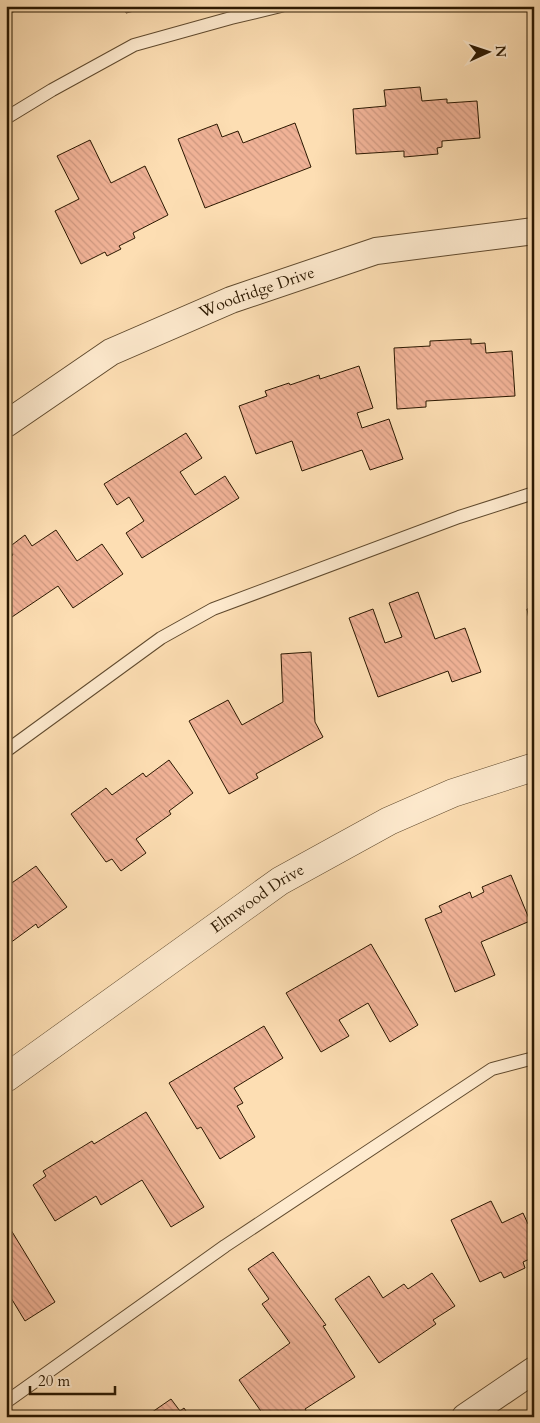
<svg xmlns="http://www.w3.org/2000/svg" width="540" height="1423" font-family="Cardo,serif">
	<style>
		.building { fill: url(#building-back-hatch); stroke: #2b1801 }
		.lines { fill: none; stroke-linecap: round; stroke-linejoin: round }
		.service-casing { stroke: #604a2e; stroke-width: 14 }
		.minor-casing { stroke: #604a2e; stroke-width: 28 }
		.tertiary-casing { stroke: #604a2e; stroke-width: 29 }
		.service { stroke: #feeace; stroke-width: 12 }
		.minor { stroke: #feeace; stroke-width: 26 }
		.tertiary { stroke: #feeace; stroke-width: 28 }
		.labels { text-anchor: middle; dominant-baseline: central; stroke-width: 4.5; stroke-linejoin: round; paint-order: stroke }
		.street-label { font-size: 16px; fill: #2b1801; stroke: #feeace }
	</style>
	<defs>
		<pattern id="building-back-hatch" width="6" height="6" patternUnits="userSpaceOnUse" patternTransform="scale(1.25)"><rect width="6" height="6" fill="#f0b296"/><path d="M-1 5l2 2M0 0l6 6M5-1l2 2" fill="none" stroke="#ce9880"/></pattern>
	</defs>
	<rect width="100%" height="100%" fill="#fddeb3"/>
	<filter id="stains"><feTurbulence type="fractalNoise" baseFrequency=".004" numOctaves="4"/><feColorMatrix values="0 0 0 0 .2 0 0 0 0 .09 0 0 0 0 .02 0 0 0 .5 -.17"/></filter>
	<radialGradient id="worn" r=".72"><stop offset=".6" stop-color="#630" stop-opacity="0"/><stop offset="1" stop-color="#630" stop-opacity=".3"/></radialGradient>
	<g class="building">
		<polygon points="6,6 16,6 18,10 6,15"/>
		<polygon points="124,6 154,6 126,13"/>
		<polygon points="420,87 422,101 447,99 447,103 477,101 480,138 442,141 442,147 437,148 438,154 404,157 404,151 356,154 353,109 386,106 384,90"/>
		<polygon points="295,123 311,167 205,208 178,139 217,124 222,137 238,131 243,143"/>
		<polygon points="90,140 111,183 145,166 168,215 133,233 135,238 119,246 121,249 107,256 105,252 81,264 55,211 79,199 57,156"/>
		<polygon points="471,339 471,344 485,343 486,353 512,351 515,396 426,401 426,407 397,409 394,348 430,346 430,341"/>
		<polygon points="359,366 373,408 357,413 362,428 389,419 403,459 370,470 362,450 302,471 292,441 256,454 239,406 267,396 265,391 289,383 290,385 319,375 320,379"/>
		<polygon points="186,433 202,458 180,472 195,495 225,476 239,498 142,558 126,533 144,521 129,497 117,505 104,484"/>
		<polygon points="56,530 77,561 102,544 123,574 73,608 58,586 6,621 6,559 13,555 8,548 25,535 32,546"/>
		<polygon points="418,592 435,639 465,628 481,672 452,682 448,671 378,697 349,618 373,609 385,643 402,637 389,603"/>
		<polygon points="534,608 534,645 527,609"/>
		<polygon points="311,652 315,722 323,737 256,774 258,778 229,794 189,721 228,700 242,725 283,702 281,654"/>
		<polygon points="169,760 193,793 169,811 171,814 136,839 146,853 121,871 112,859 106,862 71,814 106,788 112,795 143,773 146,777"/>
		<polygon points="36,866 67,907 38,928 36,924 6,946 6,887"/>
		<polygon points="511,875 530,921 481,942 495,975 455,992 425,919 442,912 439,906 470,892 472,898 484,892 482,887"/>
		<polygon points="371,944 418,1025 390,1042 368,1003 339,1020 349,1036 321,1052 286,993"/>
		<polygon points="264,1026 283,1058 234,1088 243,1103 237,1106 255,1137 220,1159 201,1127 197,1129 169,1083"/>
		<polygon points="146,1112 204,1207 171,1227 142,1180 101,1205 96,1196 55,1221 33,1185 46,1176 43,1171 92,1141 94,1144"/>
		<polygon points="491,1201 502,1223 523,1213 528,1224 534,1222 534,1257 523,1262 525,1268 504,1278 501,1272 480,1282 451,1220"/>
		<polygon points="11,1230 55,1302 25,1321 8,1293 6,1294 6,1233"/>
		<polygon points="273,1252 326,1325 323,1326 355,1377 305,1409 308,1414 305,1417 265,1417 239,1380 290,1343 262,1304 269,1299 248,1269"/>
		<polygon points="432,1273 455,1306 433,1320 436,1324 379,1363 335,1299 369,1276 383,1298 404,1284 408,1289"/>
		<polygon points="171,1399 180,1411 184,1408 190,1417 145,1417"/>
	</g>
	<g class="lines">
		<defs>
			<g id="service">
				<polyline points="6,118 52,90 134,45 231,18 281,6"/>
				<polyline points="6,751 161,638 213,609 459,517 534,493"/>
				<polyline points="6,1402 225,1246 492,1069 534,1058"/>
			</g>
			<g id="minor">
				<path id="s1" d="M6 424 111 352 231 300 376 251 534 231"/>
				<polyline points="465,1417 534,1370"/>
			</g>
			<g id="tertiary">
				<path id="s2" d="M6 1078 280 881 389 821 453 793 534 767"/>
			</g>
		</defs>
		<use href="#service" class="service-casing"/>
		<use href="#minor" class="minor-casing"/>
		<use href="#tertiary" class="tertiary-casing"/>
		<use href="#service" class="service"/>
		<use href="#minor" class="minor"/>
		<use href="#tertiary" class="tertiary"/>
	</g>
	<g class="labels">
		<g class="street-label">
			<text stroke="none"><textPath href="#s1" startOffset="285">Woodridge Drive</textPath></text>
			<text stroke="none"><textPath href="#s2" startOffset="309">Elmwood Drive</textPath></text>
		</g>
	</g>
	<rect width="540" height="1423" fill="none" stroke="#fddeb3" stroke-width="25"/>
	<rect x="8" y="8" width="525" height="1408" fill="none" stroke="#2b1801" stroke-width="2.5"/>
	<rect x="12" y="12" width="515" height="1398" fill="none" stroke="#2b1801"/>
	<g transform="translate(488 52) rotate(87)" stroke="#feeace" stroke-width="4" paint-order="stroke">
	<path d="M0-4L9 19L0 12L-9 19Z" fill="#2b1801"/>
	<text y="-8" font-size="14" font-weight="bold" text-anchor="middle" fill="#2b1801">N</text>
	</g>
	<path d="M30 1386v8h85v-8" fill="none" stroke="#2b1801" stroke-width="2.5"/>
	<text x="38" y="1386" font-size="15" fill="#2b1801" stroke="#feeace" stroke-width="4" paint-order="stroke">20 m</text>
	<rect width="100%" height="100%" filter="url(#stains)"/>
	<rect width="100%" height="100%" fill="url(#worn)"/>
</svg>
